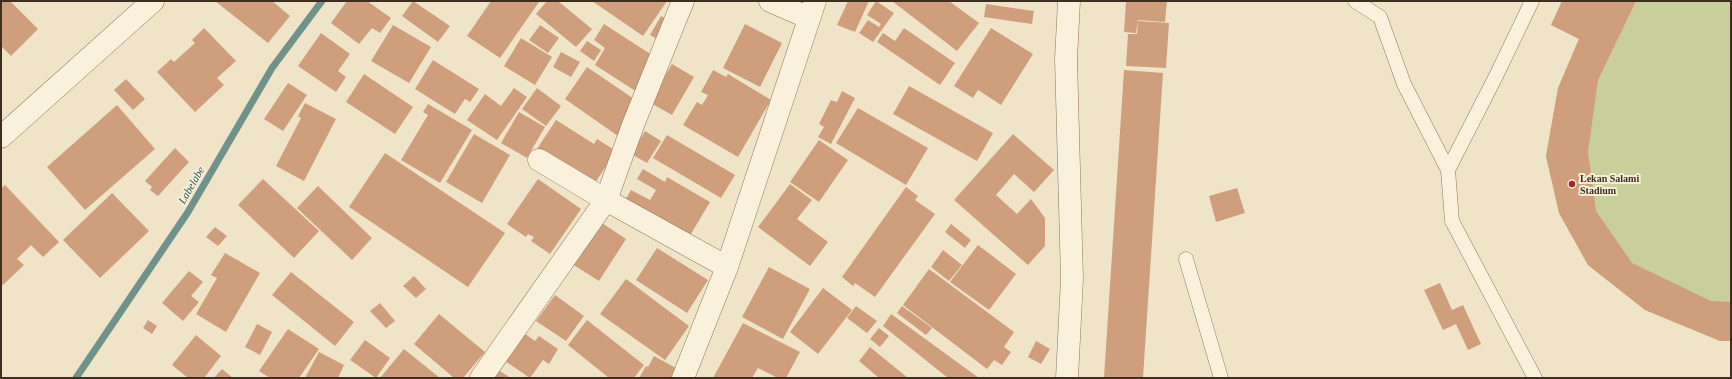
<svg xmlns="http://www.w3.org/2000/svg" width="1732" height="379" font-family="Georgia,serif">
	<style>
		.green { fill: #c9cf9b }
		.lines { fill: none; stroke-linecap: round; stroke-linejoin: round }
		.stream { stroke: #6f938a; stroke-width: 7 }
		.building { fill: #cf9f7d }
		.service-casing { stroke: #8d765c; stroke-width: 15 }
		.minor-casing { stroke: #8d765c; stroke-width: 23 }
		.service { stroke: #faf1dc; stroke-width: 14 }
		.minor { stroke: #faf1dc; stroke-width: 22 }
		.poi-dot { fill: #9e2a2b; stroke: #f7eed8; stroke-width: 1.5 }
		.labels { text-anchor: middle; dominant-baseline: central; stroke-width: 4; stroke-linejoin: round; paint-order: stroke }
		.poi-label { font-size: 10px; font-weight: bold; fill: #3d2e20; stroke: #f7eed8; text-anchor: start }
		.water-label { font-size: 11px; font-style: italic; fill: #2f5d5a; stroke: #f7eed8 }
	</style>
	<rect width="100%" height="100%" fill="#f0e4c8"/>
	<polygon class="green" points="1562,1 1731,1 1731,341 1720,341 1645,310 1588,265 1559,213 1546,156 1558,88 1579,39 1551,25"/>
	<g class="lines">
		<polyline class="stream" points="76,378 188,212 272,68 322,1"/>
	</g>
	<g class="building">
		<polygon points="1,1 10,1 38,29 11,56 1,46"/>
		<polygon points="215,1 272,1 290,16 268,43"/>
		<polygon points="347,1 367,1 391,18 380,33 372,28 359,44 331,23"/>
		<polygon points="413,1 450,26 438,42 402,16"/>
		<polygon points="491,1 539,2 500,58 467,36"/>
		<polygon points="547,1 558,1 592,29 576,47 536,14"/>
		<polygon points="592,1 667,1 643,36"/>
		<polygon points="848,1 869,1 855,32 837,25"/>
		<polygon points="876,1 894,13 873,42 859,33 868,20 879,27 881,24 867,15"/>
		<polygon points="892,1 949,1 979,23 957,51"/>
		<polygon points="1126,1 1167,1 1165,22 1138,20 1136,33 1124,32"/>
		<polygon points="1562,1 1636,1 1598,80 1588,152 1596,211 1632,263 1711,301 1731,302 1731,341 1720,341 1645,310 1588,265 1559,213 1546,156 1558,88 1579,39 1551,25"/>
		<polygon points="986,4 1034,11 1032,24 984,17"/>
		<polygon points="661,16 673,22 662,42 650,35"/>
		<polygon points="1138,21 1169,23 1166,68 1126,66 1128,34 1137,34"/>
		<polygon points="604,24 658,59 637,92 595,65 605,48 594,40"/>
		<polygon points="745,24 782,43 760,87 723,68"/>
		<polygon points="393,25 431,47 409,83 371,61"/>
		<polygon points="540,25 559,38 548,53 529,40"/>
		<polygon points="204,28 236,61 217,78 224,85 195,112 157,72 171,59 174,62 195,43 192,40"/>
		<polygon points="904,28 955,63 940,85 877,42 883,33 895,41"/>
		<polygon points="991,28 1033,54 1001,105 978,90 973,98 954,86"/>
		<polygon points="321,33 350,54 338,71 346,77 336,92 298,66"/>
		<polygon points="521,38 552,57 535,85 504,66"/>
		<polygon points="587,41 601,50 594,61 580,51"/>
		<polygon points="561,52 580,62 571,77 553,67"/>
		<polygon points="433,60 479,89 470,102 465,99 455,114 415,89"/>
		<polygon points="672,64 694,77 672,115 649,102"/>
		<polygon points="587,67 640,103 618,136 565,99"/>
		<polygon points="713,70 726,77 728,74 771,100 738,157 683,125 697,102 702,105 708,95 701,92"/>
		<polygon points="1124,70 1163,73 1143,378 1104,378"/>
		<polygon points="364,74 413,107 395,134 346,102"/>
		<polygon points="126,79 145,99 133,110 114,90"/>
		<polygon points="288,83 307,95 283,131 264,119"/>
		<polygon points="909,86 993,133 977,161 893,114"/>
		<polygon points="514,88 527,97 497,140 467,120 485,94 501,106"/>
		<polygon points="537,88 561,106 546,126 522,109"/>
		<polygon points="842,91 855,98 831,144 818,137 824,127 819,124 831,100 837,102"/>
		<polygon points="305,103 336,119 304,181 276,166 301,118 298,116"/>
		<polygon points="428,104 472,130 440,183 401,160 428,115 423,112"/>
		<polygon points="117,105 155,149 85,210 47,167"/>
		<polygon points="858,108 928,148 906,185 836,143"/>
		<polygon points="519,112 545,127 527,158 501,143"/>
		<polygon points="556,120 594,144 597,139 616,151 593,186 537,149"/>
		<polygon points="645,131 661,141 647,163 631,154"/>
		<polygon points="474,134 510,155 482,203 446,182"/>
		<polygon points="1013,134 1054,170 1034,192 1014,174 996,195 1017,214 1031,199 1045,218 1045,246 1028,265 954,200"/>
		<polygon points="667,135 735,175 721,198 653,158"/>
		<polygon points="819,140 848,160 819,202 790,182"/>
		<polygon points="175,148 189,162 158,196 150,190 152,187 145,181"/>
		<polygon points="385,153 505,233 468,287 349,207"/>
		<polygon points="643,169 665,182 667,177 710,202 688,239 624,202 631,190 650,200 656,190 637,179"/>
		<polygon points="263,179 319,231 294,258 238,205"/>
		<polygon points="538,179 581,209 550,254 531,241 534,237 528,234 526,237 507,224"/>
		<polygon points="790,184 812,200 797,219 828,242 810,266 758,227"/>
		<polygon points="5,185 59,242 43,257 31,245 17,259 24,265 3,285 1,283 1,189"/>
		<polygon points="318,186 372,238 352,260 297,208"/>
		<polygon points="906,187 918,196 915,200 935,214 875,297 855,283 853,286 842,277"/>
		<polygon points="1237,188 1245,213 1216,222 1209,196"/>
		<polygon points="112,193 149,231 100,278 63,240"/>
		<polygon points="599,221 626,239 599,281 572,264"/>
		<polygon points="951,224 971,240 965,248 945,232"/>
		<polygon points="215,227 227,236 218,246 206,237"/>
		<polygon points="978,245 1016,274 989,310 950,282"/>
		<polygon points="657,248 708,280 687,313 636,280"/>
		<polygon points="943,250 962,265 949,281 931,267"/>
		<polygon points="225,253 260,273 226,332 196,314 217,278 211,275"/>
		<polygon points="769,267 810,289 783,339 742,317"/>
		<polygon points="929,269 1014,332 1004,347 1011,352 1002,365 994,360 987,369 903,305"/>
		<polygon points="189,271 203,282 191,296 199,302 183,321 162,303"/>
		<polygon points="291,272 354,322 335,346 272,295"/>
		<polygon points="414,276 426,289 416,298 403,286"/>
		<polygon points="626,279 689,326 665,360 600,314"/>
		<polygon points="1440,283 1452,310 1463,305 1481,344 1468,350 1456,324 1443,330 1424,290"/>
		<polygon points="823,288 852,310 818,354 790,332"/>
		<polygon points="555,295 584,316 566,341 536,321"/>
		<polygon points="380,303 395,321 386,328 370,311"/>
		<polygon points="856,306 877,321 867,333 847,318"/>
		<polygon points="902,306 932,328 926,335 897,313"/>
		<polygon points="439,314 485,352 463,378 454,378 414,344"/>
		<polygon points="891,314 979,378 948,378 883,326"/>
		<polygon points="148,320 157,326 152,334 143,328"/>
		<polygon points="587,320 644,365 634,378 609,378 568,345"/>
		<polygon points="743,323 800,352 786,378 778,378 758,368 752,378 713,378"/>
		<polygon points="257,324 272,332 260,355 245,347"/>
		<polygon points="879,328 889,336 880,347 870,339"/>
		<polygon points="288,329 319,349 299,378 270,378 259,371"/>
		<polygon points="524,333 535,341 539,336 558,349 549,364 543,360 530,378 505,361"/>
		<polygon points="196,335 221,356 204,378 188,378 172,365"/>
		<polygon points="365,340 390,358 376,378 350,360"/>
		<polygon points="1036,341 1050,349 1041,364 1028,357"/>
		<polygon points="870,347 908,378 879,378 859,361"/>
		<polygon points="404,349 440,378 380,378"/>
		<polygon points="319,352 344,365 338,378 305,378"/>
		<polygon points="654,356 676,368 671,378 639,378 646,366 648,367"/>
		<polygon points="222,369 233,378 214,378"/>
		<polygon points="500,371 509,377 508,378 494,378"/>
	</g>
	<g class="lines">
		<defs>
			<g id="service">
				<polyline points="1355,1 1380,17 1404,84 1448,170"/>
				<polyline points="1532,1 1496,76 1448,170 1452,221 1535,378"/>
				<polyline points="1186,259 1221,378"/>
			</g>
			<g id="minor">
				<polyline points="770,1 809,18"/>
				<polyline points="1,137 153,1"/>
				<polyline points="539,160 606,200 727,267"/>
				<polyline points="481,378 606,200 633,125 683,1"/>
				<polyline points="683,378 727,267 815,1"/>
				<polyline points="1067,378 1072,279 1066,59 1069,1"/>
			</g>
		</defs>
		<use href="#service" class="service-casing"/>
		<use href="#minor" class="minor-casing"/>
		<use href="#service" class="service"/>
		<use href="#minor" class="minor"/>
	</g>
	<circle class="poi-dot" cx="1572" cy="184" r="4"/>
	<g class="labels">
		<g class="poi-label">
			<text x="1580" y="178">Lekan Salami<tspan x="1580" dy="12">Stadium</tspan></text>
		</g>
		<g class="water-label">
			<text transform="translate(191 185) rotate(-60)">Labelabe</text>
		</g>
	</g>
	<rect width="1732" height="379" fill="none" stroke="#3d2e20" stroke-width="4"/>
</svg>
